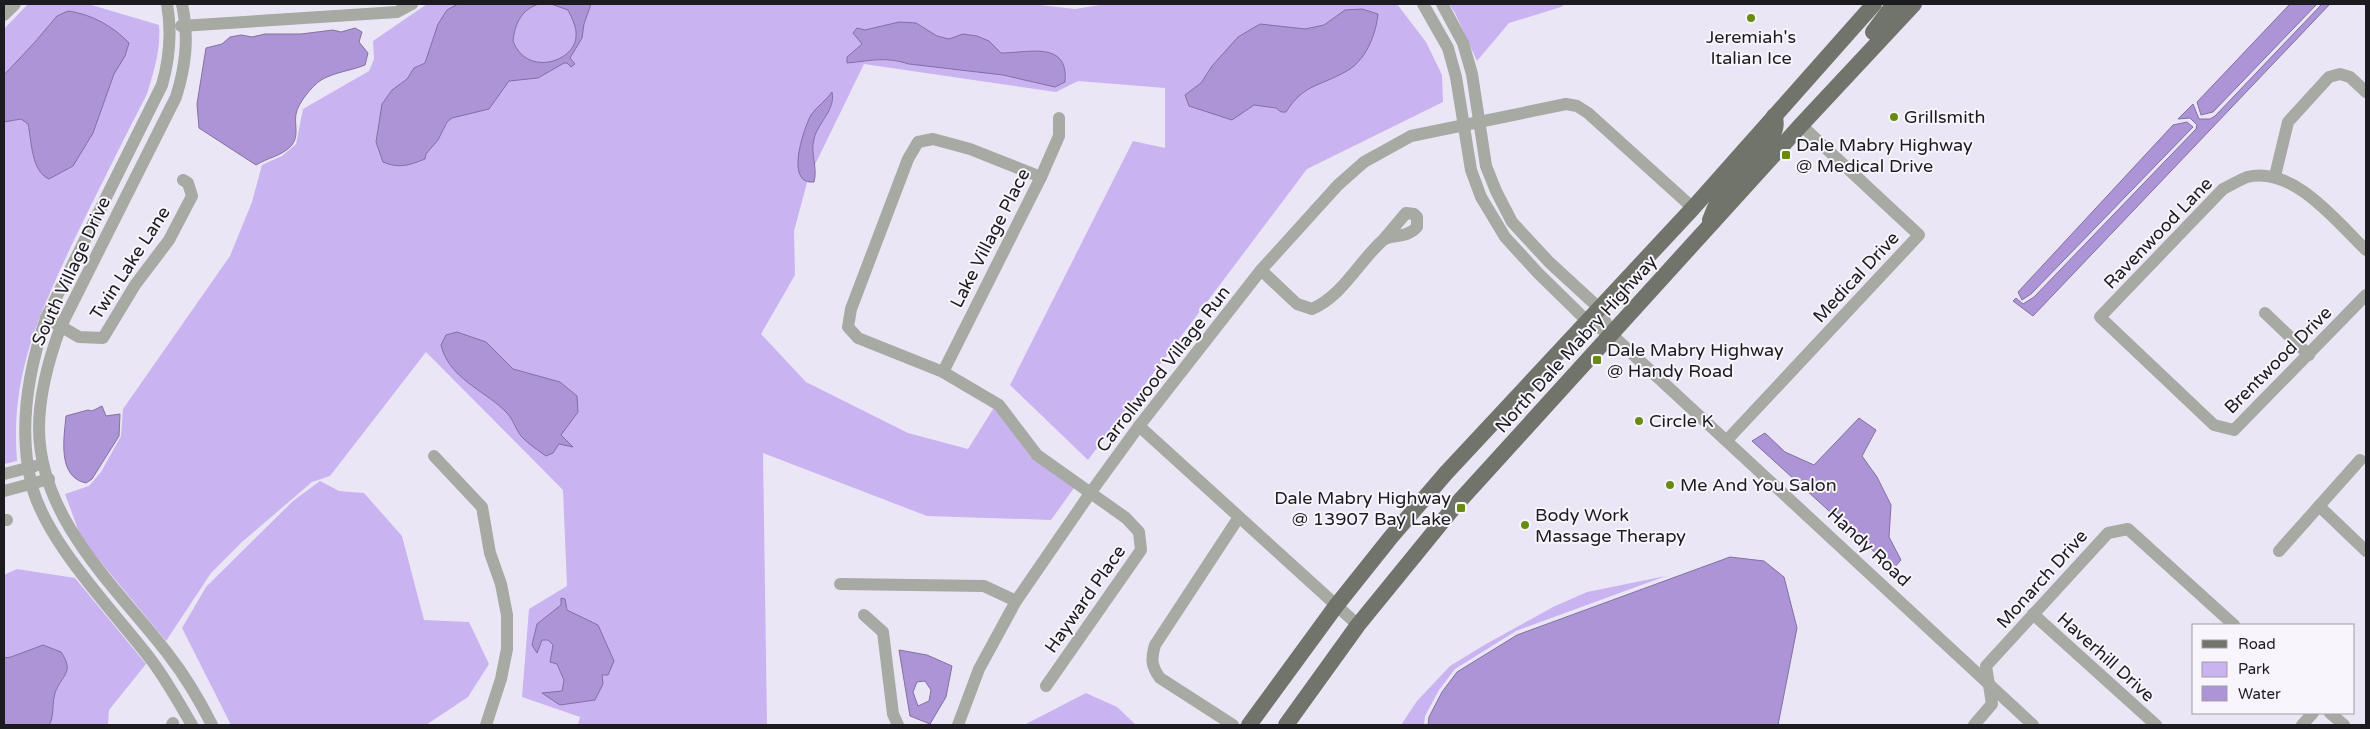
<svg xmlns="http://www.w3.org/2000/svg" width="2370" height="729" font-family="'Varela Round',sans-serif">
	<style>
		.green { fill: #cab3f1 }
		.water { fill: #ad94d7; stroke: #8270a0; fill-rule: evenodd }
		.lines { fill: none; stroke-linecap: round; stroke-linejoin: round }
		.minor { stroke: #a7a9a3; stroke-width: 12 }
		.major { stroke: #70746a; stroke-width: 16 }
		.poi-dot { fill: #688c13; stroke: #f8f5fd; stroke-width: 2 }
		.labels { text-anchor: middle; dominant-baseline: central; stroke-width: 4; stroke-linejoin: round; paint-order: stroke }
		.poi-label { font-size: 18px; fill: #1c1b20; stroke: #f8f5fd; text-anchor: start }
		.street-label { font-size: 18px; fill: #1c1b20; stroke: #f8f5fd }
	</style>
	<rect width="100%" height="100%" fill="#ebe6f5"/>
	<g class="green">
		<path d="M28 4H88L159 25C161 50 154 70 147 94 122 142 98 191 74 240 39 315 10 375 17 461L4 464V29Z"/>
		<polygon points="427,4 1031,4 1075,9 1106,4 1397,4 1426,42 1442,75 1443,102 1307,169 1088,460 1010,385 1133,141 1165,148 1165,88 1078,81 1056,92 864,64 808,179 794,231 795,275 761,334 806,382 908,433 968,449 995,406 1030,456 1074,488 1051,520 927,516 763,453 767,725 578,725 580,717 522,697 529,609 567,586 563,490 426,352 330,476 312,482 242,542 211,573 166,641 89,548 79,532 65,494 89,486 101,472 121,436 123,409 230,256 252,202 262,165 282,156 296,144 303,109 369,71 374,59 373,41"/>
		<polygon points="1449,4 1565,4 1561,7 1509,23 1477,61 1455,13"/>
		<polygon points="320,481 339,491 364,493 402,536 424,620 469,622 489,664 468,697 426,725 231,725 182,628 206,587 293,501"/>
		<polygon points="17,569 75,578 146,664 109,710 108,725 4,725 4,575"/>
		<polygon points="1666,576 1516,631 1455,669 1439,690 1425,716 1424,725 1401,725 1417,701 1450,666 1486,644 1553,607 1587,592"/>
		<polygon points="1086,693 1117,707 1136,725 1024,725"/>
	</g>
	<g class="water">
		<path d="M458 4H539C522 9 515 23 513 41 527 78 576 61 576 36 577 28 572 18 568 10L551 4H591L584 24 582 38 570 58 575 64 571 67 567 63H564L538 78 509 81 489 109 452 118 447 122 438 140 426 154 425 159C410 165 399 169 383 162L376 142 382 104 392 90 407 79 414 68 425 63 438 24 447 10Z"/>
		<polygon points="2290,4 2317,4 2213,112 2201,115 2197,102"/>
		<polygon points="2322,4 2330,4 2033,316 2013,301 2016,298 2023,304 2034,297 2196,129 2197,125 2190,118 2178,119 2193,104 2199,119 2210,119 2215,116"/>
		<path d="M1362 9 1378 14C1376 35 1365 62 1345 72 1318 87 1304 84 1286 112H1281L1276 108 1254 105 1232 120 1189 106 1185 95 1201 83 1212 66 1238 37 1260 24 1305 29 1324 25 1345 10Z"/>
		<path d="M68 11C91 14 113 26 129 43L125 56 114 74 93 133 73 166 49 179C31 171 32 142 28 124L21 119 4 122V75L35 42 57 16Z"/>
		<path d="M899 22 916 23 937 36 949 39 963 34 977 36 989 41 1001 53C1028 53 1069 40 1065 82L1055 87 1003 75 909 64C884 56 871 61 847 63V57L862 44 853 33 857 28 865 30Z"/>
		<path d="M355 28 362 32 359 42 368 53 365 65C350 71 335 72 321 80 312 86 298 103 296 114 294 126 300 137 290 147 281 156 267 158 256 165L199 128 197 104 206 48 222 44 230 37 241 35 252 37 265 34H301L333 30 341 32Z"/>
		<path d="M832 92C836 110 818 122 814 139 810 153 818 168 814 182 784 185 804 128 811 115 817 106 826 101 832 92Z"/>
		<polygon points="2187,122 2193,127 2031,294 2022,300 2018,292 2173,125"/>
		<path d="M457 332 486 342 513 369 560 382 577 396 578 412 561 435 573 447 559 444 553 453 546 456C538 450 528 444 521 436 515 428 513 418 504 410 482 389 449 378 441 345L446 335Z"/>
		<path d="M102 406 106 416 120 414 119 436 92 479 86 483C57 477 64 438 66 416L88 410 92 411Z"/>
		<polygon points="1859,418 1876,430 1862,456 1877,477 1891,505 1889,537 1901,560 1893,569 1752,441 1765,433 1785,452 1814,465"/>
		<polygon points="1730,557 1764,561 1784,577 1797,628 1778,725 1428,725 1429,717 1442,692 1457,672 1517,635"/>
		<polygon points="561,598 565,599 567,610 598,625 614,661 608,675 602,675 603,684 595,700 560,705 542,693 562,691 564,680 557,664 550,662 553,645 548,640 542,640 537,653 532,645 537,624 561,605"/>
		<path d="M43 645 61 652C75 673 62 674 55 693 52 702 54 712 51 721L49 725H4V658L11 657Z"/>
		<path d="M899 650 927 655 952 666 946 697 930 724 910 716ZM925 681 931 690 929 701 918 706 913 692 917 682Z"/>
	</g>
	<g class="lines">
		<g class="minor">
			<path d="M167 4C172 32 170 57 162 85L46 318C28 371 18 427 31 482 44 541 115 612 152 661 167 681 179 703 192 725"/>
			<path d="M182 4C189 37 186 65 176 97L61 326C49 358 39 394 39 429 40 520 117 588 168 654 185 676 200 701 212 725"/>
			<polyline points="1423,4 1448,48 1456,77 1471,170 1481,197 1505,237 1538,273 1587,321 1612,335 2033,725"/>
			<polyline points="1442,4 1463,43 1472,74 1486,166 1496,191 1512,222 1549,262 1599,308 1612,335"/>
			<polyline points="4,15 15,4"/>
			<polyline points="181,26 397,12 412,4"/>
			<polyline points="2275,176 2288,122 2329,77 2340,74 2350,77 2366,92"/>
			<polyline points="1041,177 970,149 933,139 918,142 908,159 851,309 848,327 858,338 943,372 999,405 1037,455 1126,518 1139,532 1141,550 1046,686"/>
			<path d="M2366 250C2337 222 2293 165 2247 177 2239 180 2230 186 2223 189L2100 317 2214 425 2234 430 2366 295"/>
			<path d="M1261 270 1297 304 1312 309C1342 296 1358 263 1382 241 1391 233 1405 240 1417 227V217L1414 214 1406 213 1384 239"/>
			<polyline points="2265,313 2309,355"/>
			<polyline points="55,323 79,337 103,338 135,285 169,240 192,196 188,183 183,180"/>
			<polyline points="943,372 1041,177 1059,136 1059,118"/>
			<polyline points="1139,426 1358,625"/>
			<polyline points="1728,439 1919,235 1801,125"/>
			<polyline points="434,456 482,507 490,553 501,584 507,615 507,649 501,679 486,725"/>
			<polyline points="4,474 35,466"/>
			<polyline points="4,491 49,479"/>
			<polyline points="2319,506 2366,551"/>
			<polyline points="4,520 7,520"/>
			<polyline points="2279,551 2360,460"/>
			<polyline points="840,584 984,586 1016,601"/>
			<polyline points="2033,614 2156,725"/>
			<polyline points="864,615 883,632 893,714 898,725"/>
			<polyline points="2330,713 2344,725"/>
			<polyline points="172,725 173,723"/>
			<polyline points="958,725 979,669 1016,601 1091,492 1139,426 1261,270 1338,185 1364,162 1411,136 1566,104 1577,106 1588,113 1693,208"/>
			<path d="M1233 725 1160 678C1151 666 1151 659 1155 645L1239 517"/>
			<polyline points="1974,725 1992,704 1986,666 2108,533 2128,529 2234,625"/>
			<polyline points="2302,725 2313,713"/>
		</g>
		<g class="major">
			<polyline points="1873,32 1894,4"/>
			<path d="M1710 220C1713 213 1715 205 1720 199 1733 179 1786 139 1774 116"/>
			<polyline points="1249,725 1336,606 1391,537 1446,473 1693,208 1874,4"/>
			<polyline points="1286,725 1358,625 1455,506 1801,125 1914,4"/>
		</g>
	</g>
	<g class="poi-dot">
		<circle cx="1751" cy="18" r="5"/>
		<circle cx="1894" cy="117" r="5"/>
		<rect x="1781" y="150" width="10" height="10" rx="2.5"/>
		<rect x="1592" y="355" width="10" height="10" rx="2.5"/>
		<circle cx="1639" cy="421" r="5"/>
		<circle cx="1670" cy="485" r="5"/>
		<rect x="1456" y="503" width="10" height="10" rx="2.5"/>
		<circle cx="1525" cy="525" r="5"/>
	</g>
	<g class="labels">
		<g class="poi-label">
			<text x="1751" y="37" text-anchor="middle">Jeremiah's<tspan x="1751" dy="21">Italian Ice</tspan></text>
			<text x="1904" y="117">Grillsmith</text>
			<text x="1796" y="145">Dale Mabry Highway<tspan x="1796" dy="21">@ Medical Drive</tspan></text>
			<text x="1607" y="350">Dale Mabry Highway<tspan x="1607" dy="21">@ Handy Road</tspan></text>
			<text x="1649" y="421">Circle K</text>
			<text x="1680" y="485">Me And You Salon</text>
			<text x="1451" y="498" text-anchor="end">Dale Mabry Highway<tspan x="1451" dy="21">@ 13907 Bay Lake</tspan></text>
			<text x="1535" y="515">Body Work<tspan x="1535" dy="21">Massage Therapy</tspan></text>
		</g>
		<g class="street-label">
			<text transform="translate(2158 233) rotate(-46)">Ravenwood Lane</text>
			<text transform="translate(990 238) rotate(-63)">Lake Village Place</text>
			<text transform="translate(130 263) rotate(-57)">Twin Lake Lane</text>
			<text transform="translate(71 271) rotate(-65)">South Village Drive</text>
			<text transform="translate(1856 277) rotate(-47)">Medical Drive</text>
			<text transform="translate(1576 344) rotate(-48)">North Dale Mabry Highway</text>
			<text transform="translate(2278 360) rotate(-45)">Brentwood Drive</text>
			<text transform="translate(1163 369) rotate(-52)">Carrollwood Village Run</text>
			<text transform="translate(1869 547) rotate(43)">Handy Road</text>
			<text transform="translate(2042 579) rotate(-48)">Monarch Drive</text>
			<text transform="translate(1085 599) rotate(-55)">Hayward Place</text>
			<text transform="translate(2106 657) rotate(42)">Haverhill Drive</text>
		</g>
	</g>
	<rect width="2370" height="729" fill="none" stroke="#1c1b20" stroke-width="10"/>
	<rect x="2192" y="624" width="162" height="90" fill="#f8f5fd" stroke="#a09ea5"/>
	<rect x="2202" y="640" width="25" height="8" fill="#70746a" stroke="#a09ea5"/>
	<text x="2238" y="649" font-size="15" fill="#1c1b20">Road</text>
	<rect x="2202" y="662" width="25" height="15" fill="#cab3f1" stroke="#a09ea5"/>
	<text x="2238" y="674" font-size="15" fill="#1c1b20">Park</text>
	<rect x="2202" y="686" width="25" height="15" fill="#ad94d7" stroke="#a09ea5"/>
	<text x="2238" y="699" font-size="15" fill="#1c1b20">Water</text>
</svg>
